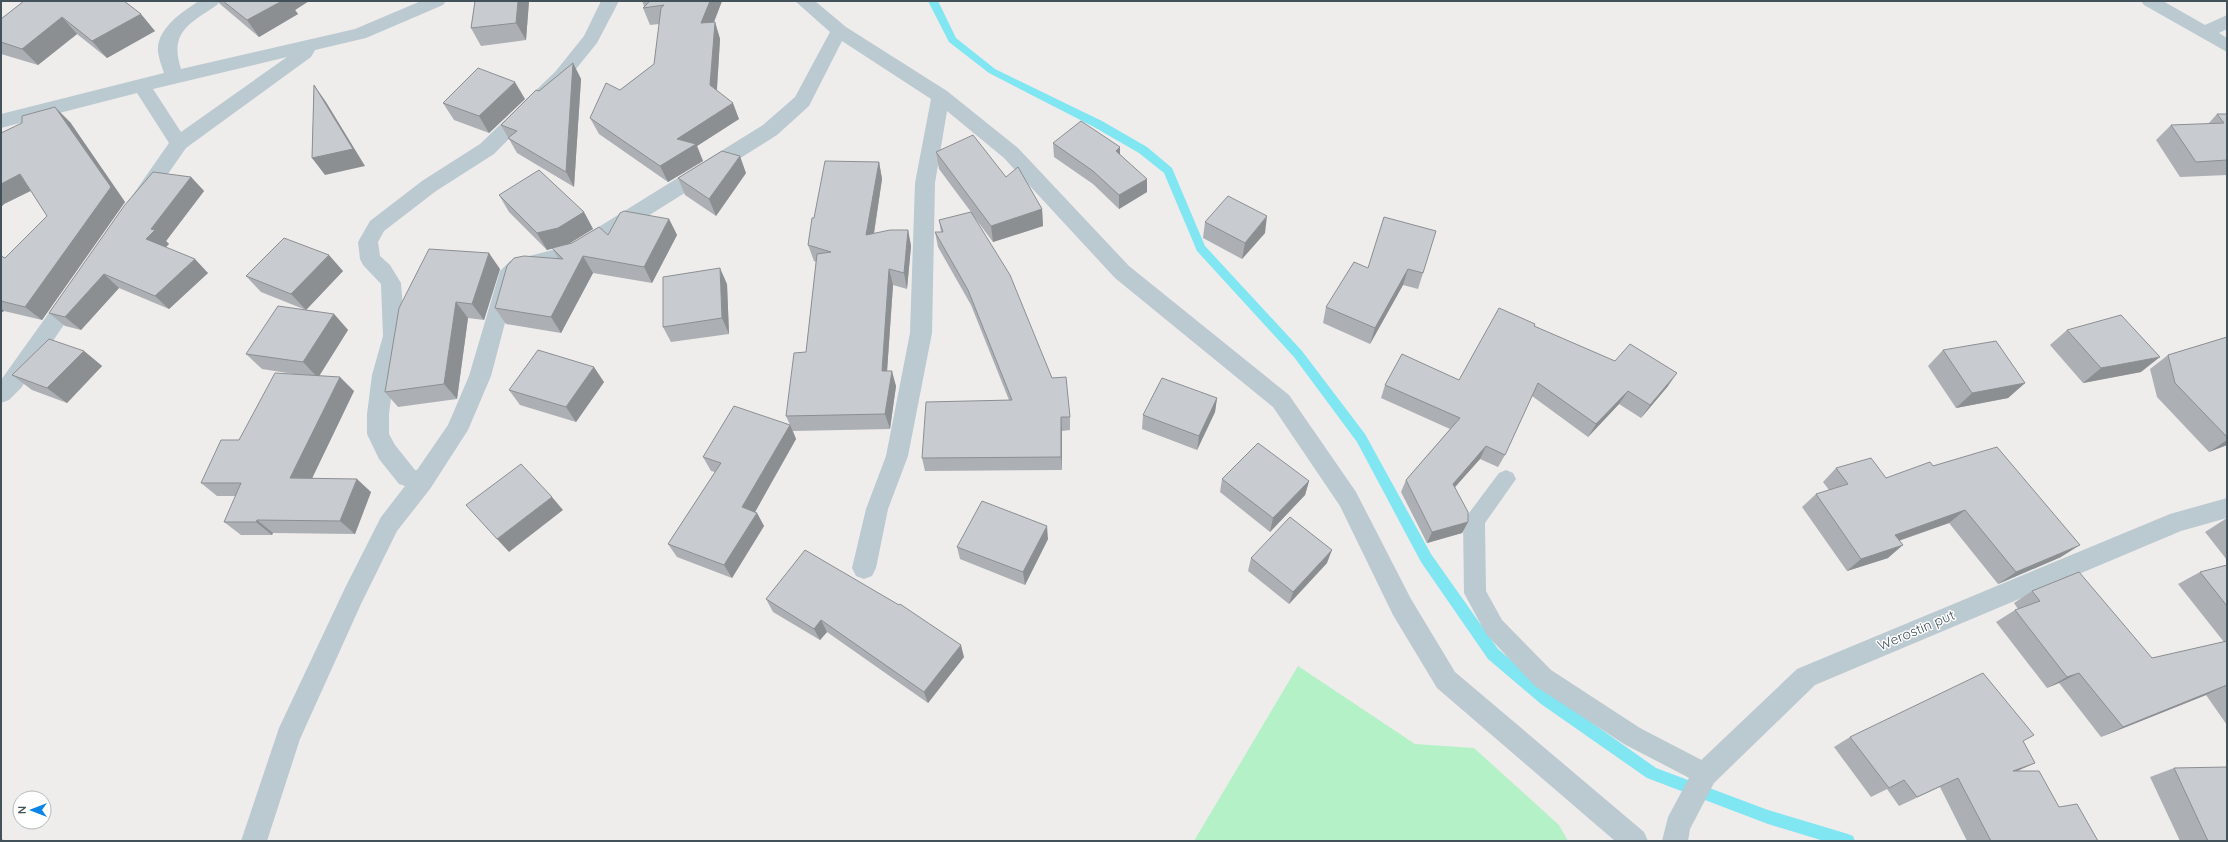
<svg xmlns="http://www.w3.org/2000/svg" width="2228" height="842" font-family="Quicksand,sans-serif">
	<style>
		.green { fill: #b5f1c6 }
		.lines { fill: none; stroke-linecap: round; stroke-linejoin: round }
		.stream { fill: #7fe6f2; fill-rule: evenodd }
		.lane { fill: #bbc9d0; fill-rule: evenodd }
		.street { fill: #bbc9d0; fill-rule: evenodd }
		.wall { fill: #acafb4 }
		.shaded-wall { fill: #8c8f92 }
		.building { fill: #c8ccd1; stroke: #8c8f92 }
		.labels { text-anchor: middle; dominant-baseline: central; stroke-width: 3; stroke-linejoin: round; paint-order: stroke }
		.street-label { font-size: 14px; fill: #43525a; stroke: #fff }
	</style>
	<rect width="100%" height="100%" fill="#efecec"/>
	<polygon class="green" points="1298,666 1415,744 1474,748 1559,825 1568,841 1194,841"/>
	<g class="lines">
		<polygon class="stream" points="928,1 938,1 956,38 995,69 1102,121 1147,147 1172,168 1205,246 1302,351 1365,434 1431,554 1498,649 1551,694 1656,768 1768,810 1848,834 1853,836 1855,841 1824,841 1768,824 1647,778 1541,704 1488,659 1421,562 1357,442 1294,357 1197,251 1164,173 1139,153 1094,127 989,73 949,42"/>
		<polygon class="lane" points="1506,470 1513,473 1516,479 1485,523 1486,591 1502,620 1551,670 1640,728 1713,766 1717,774 1713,782 1705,786 1697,782 1624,744 1535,686 1486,634 1464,593 1463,521 1499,473"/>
		<g class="street">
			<path d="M199 1H220L217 5C189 24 169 32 181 69L355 29 421 1H446L443 5 366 38 315 50 311 57 186 148 149 201 142 203 135 201 132 196 169 143 137 93 1 128V114L164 73C162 67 159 59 158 52 156 29 182 12 199 1ZM287 57 181 132 153 89Z"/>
			<polygon points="601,1 619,1 597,43 567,80 494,154 436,191 384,231 378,242 380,256 390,265 401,283 405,336 394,375 389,414 389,434 395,445 415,470 417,470 448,425 469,376 500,271 510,261 568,246 763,125 795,97 830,32 795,1 815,1 846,27 947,91 1018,148 1129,266 1289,395 1356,492 1411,599 1455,672 1644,832 1648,841 1615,841 1437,688 1393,615 1340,506 1273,407 1115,278 1004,158 947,111 935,183 932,333 908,456 888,509 876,568 872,576 864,579 856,576 852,568 866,509 886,456 910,333 915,183 931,99 842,41 809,106 777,135 581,258 524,273 516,281 491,376 468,430 430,489 397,531 361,604 300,739 267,841 241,841 279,728 345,588 381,517 405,486 399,484 379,459 367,434 367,414 372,375 383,336 381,284 363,265 360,259 358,242 370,221 422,181 480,144 555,72 584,36"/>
			<polygon points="2141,1 2163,1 2205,25 2227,15 2227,29 2219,33 2227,38 2227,52 2144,5"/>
			<polygon points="73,287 80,289 83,295 80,301 21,388 9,400 1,403 1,380 66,289"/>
			<polygon points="2227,498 2227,518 2181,531 1815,685 1714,783 1690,829 1688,841 1662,841 1668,817 1696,765 1797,669 2170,514"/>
		</g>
	</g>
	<g class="wall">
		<polygon points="24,1 155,31 107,58 77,34 38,65 1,54 1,19"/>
		<polygon points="218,1 309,1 295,10 298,14 259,37 220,4"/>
		<polygon points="475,1 529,1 526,40 481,46 471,28"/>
		<polygon points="642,1 722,1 714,22 715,22 720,39 717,90 739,119 697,146 703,161 668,182 599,134 590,118 620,90 654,64 659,24 650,25 643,8 644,6"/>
		<polygon points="573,63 581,79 574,187 517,153 501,125 539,91"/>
		<polygon points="525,99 489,133 454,120 443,103"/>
		<polygon points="2217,114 2227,114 2227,175 2180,177 2156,140 2171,125 2208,124"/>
		<polygon points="70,122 125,202 42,320 4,311 1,313 1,256 5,258 47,216 31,191 4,204 1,207 1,133"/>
		<polygon points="1053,143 1120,154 1147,192 1119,209 1093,184 1054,157"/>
		<polygon points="936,152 1006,177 1042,209 1043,226 993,242 972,214 1052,378 1070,417 1070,430 1062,431 1062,470 925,471 922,458 1009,400 971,305 938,247 935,232 941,232 939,220 971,212 939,169"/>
		<polygon points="879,162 882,179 874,234 908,230 911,246 907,289 893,285 887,371 896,386 890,429 793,431 796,439 755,512 757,513 764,526 732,578 677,557 668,544 715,472 711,471 703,457 790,425 786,416 806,352 816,262 814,261 808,245 814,218"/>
		<polygon points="746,173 716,216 685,195 678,178"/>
		<polygon points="191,177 204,191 166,241 169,244 165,247 208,273 169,309 119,288 81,330 65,326 49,313"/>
		<polygon points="499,195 584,212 593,229 568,244 608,235 669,219 677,235 652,283 593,273 561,333 506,324 495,308 558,258 552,248 547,250 509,212"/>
		<polygon points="1384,217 1423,273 1418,289 1403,285 1370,344 1323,323 1326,307 1368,268"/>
		<polygon points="1205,222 1265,233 1242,259 1203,238"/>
		<polygon points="500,269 484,320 468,318 457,399 398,407 385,392 399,308"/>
		<polygon points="343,271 306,310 261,292 246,276"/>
		<polygon points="727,284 729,334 671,342 663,327"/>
		<polygon points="334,314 348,330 319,375 354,391 312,478 371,492 355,534 273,533 272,535 241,535 224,522 236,496 217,496 201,483 239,440 294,374 262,369 246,354"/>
		<polygon points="1534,326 1668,386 1641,418 1619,404 1588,437 1532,396 1505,455 1498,467 1480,459 1455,487 1468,522 1462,533 1427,543 1401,492 1406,480 1450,429 1381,398 1385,385 1459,380"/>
		<polygon points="2067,330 2141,372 2083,383 2050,345"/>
		<polygon points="2227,337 2227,445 2209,452 2157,397 2150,369 2168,355"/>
		<polygon points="1943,350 2025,383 2008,398 1956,408 1928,366"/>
		<polygon points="84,351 102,366 67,403 32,390 12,375"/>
		<polygon points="604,382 576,422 520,405 509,390"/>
		<polygon points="1217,398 1215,412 1197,450 1142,429 1143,415"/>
		<polygon points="1933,466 2061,557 1998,584 1949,523 1899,541 1888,558 1847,571 1802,507 1816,494 1829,490 1823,482 1836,468 1886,478"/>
		<polygon points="1222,479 1309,481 1305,495 1270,532 1220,492"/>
		<polygon points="2227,518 2227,560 2205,532"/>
		<polygon points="1048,539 1025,585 960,559 957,547"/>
		<polygon points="1251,558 1327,563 1289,604 1248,571"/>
		<polygon points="2227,565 2227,725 2206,695 2101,737 2059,683 2047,688 1996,622 2015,610 2018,609 2014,603 2032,591 2152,658 2224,642 2178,584 2200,572"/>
		<polygon points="766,599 964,657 928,703 827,632 820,640 773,612"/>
		<polygon points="1850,737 2023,741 2035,763 2016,771 2098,841 1967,841 1940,787 1899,806 1887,789 1871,797 1834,747"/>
		<polygon points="2174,768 2227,841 2180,841 2150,777"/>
	</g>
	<g class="shaded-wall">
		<polygon points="282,1 309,1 295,10 298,14 259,37 247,20"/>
		<polygon points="518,1 529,1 526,40 516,23"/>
		<polygon points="710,1 722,1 707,40 701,23"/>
		<polygon points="141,14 155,31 107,58 92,41"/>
		<polygon points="62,17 77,34 38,65 22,49"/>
		<polygon points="715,22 720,39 716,102 710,85"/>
		<polygon points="573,63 581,79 574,187 566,172"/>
		<polygon points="515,82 525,99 489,133 479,116"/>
		<polygon points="314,85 326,102 365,166 325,175 312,158"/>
		<polygon points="733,103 739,119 697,146 703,161 668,182 660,166 677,139"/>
		<polygon points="55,107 70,122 125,202 42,320 25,307 111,187"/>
		<polygon points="1120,147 1120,161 1116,151"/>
		<polygon points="740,156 746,173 716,216 709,199"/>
		<polygon points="879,162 882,179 871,252 866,235"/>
		<polygon points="20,174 36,188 4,204 1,207 1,184"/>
		<polygon points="191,177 204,191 166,241 169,244 160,253 146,239 151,229"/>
		<polygon points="1147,179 1147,192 1119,209 1119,195"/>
		<polygon points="1042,209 1043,226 993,242 991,226"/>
		<polygon points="584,212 593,229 567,245 547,250 537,233"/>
		<polygon points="1267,216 1265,233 1242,259 1245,243"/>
		<polygon points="669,219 677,235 652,283 644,267"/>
		<polygon points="908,230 911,246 907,289 904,273"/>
		<polygon points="489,253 500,269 484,320 472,304"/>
		<polygon points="329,255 343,271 306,310 291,294"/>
		<polygon points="583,256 593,273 561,333 551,317"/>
		<polygon points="195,259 208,273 169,309 155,296"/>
		<polygon points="720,268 727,284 729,334 722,318"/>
		<polygon points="889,269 893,285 886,386 882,371"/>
		<polygon points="1408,269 1403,285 1370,344 1375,328"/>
		<polygon points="104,274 119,288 81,330 65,317"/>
		<polygon points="456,302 468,318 457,399 444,384"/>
		<polygon points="1,308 4,311 1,313"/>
		<polygon points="334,314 348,330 318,378 303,362"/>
		<polygon points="84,351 102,366 67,403 47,388"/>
		<polygon points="2160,357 2141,372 2083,383 2101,368"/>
		<polygon points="594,367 604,382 576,422 566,407"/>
		<polygon points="892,371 896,386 890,429 885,414"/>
		<polygon points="1677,373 1668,386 1641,418 1650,405"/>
		<polygon points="340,377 354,391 306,491 290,478"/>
		<polygon points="2025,383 2008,398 1956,408 1972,393"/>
		<polygon points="1628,391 1619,404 1588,437 1596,424"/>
		<polygon points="1217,398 1215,412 1197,450 1199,436"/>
		<polygon points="1061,417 1062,431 1062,470 1061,457"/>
		<polygon points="790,425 796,439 750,521 742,507"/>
		<polygon points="2227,440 2227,445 2209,452"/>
		<polygon points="1486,446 1480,459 1447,496 1453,484"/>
		<polygon points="357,479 371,492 355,534 340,521"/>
		<polygon points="1309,481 1305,495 1270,532 1273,518"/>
		<polygon points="552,497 563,510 509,552 497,539"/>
		<polygon points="1965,510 1949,523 1880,547 1895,535"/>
		<polygon points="757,513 764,526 732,578 724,565"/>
		<polygon points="257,520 273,533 272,535 256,522"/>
		<polygon points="1468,522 1462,533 1427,543 1432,532"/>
		<polygon points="1047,526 1048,539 1025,585 1023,572"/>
		<polygon points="1903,545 1888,558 1847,571 1861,559"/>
		<polygon points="2080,545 2061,557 1998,584 2016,572"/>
		<polygon points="1332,550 1327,563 1289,604 1293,592"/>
		<polygon points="821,620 827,632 820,640 814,629"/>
		<polygon points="961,645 964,657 928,703 924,692"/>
		<polygon points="2079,673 2059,683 2047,688 2067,677"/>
		<polygon points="2227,685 2206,695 2101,737 2123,727"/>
		<polygon points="2035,763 2015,772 2013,771"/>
		<polygon points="1,839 6,841 1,841"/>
	</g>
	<g class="building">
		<polygon points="24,1 124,1 141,14 92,41 62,17 22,49 1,42 1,19"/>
		<polygon points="223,1 282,1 247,20"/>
		<polygon points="475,1 518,1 516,23 471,28"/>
		<polygon points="644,1 710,1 701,23 715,22 710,85 733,103 677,139 696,144 660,166 590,118 606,83 620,90 654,64 661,8 664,5 643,8 650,1"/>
		<polygon points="573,63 566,172 508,138 517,131 501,125 536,90 539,91"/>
		<polygon points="478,68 515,82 479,116 443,103"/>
		<polygon points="314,85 353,149 312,158"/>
		<polygon points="55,107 111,187 25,307 1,301 1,256 5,258 47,216 20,174 1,184 1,133 22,123 22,116"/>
		<polygon points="2217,114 2227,114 2227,160 2196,162 2171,125 2224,123"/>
		<polygon points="1081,121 1120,147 1116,151 1147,179 1119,195 1093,171 1053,143"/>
		<polygon points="973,135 1006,177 1018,167 1042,209 991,226 936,152"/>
		<polygon points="722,151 740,156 709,199 678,178"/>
		<polygon points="825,161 879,162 866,235 890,230 908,230 904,273 889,269 882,371 892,371 885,414 786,416 794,353 806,352 817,254 831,252 808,245 812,218 814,218"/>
		<polygon points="539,170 584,212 558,228 537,233 499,195"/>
		<polygon points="153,172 191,177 151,229 155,230 146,239 195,259 155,296 104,274 65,317 49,313 124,206"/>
		<polygon points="1228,196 1267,216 1245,243 1205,222"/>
		<polygon points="624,211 669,219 644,267 583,256 551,317 495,308 507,266 514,258 524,256 563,259 552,248 572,243 599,227 608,235 620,213"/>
		<polygon points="971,212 1010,275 1052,378 1066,377 1070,417 1061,417 1061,457 922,458 926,402 1012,400 968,290 935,232 943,232 939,220"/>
		<polygon points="1384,217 1436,231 1423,273 1408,269 1375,328 1326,307 1354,262 1368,268"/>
		<polygon points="284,238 329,255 291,294 246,276"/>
		<polygon points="429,249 489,253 472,304 456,302 444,384 385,392 399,308"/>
		<polygon points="720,268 722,318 663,327 663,277"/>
		<polygon points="278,306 334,314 303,362 246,354"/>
		<polygon points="1499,308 1535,324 1534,326 1615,361 1630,344 1677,373 1650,405 1628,391 1596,424 1538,383 1505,455 1486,446 1453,484 1468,512 1468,522 1432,532 1406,480 1460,418 1385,385 1402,354 1459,380"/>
		<polygon points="2121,315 2160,357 2101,368 2067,330"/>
		<polygon points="2227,337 2227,437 2175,383 2168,355"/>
		<polygon points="49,339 84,351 47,388 12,375"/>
		<polygon points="1996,341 2025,383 1972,393 1943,350"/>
		<polygon points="538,350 594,367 566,407 509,390"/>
		<polygon points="275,373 340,377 290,478 357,479 340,521 257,520 256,522 224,522 241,483 201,483 221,440 239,440"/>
		<polygon points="1162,378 1217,398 1199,436 1143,415"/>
		<polygon points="734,406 790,425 742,507 757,513 724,565 668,544 721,463 703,457"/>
		<polygon points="1258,443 1309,481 1273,518 1222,479"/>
		<polygon points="1997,447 2080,545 2016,572 1965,510 1895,535 1903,545 1861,559 1816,494 1848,484 1836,468 1871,458 1886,478 1930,462 1933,466"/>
		<polygon points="521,464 552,497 497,539 466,505"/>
		<polygon points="982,501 1047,526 1023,572 957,547"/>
		<polygon points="1290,517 1332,550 1293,592 1251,558"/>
		<polygon points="805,550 899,605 900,604 961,645 924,692 821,620 814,629 766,599"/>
		<polygon points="2227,565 2227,606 2200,572"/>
		<polygon points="2079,572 2152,658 2227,641 2227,685 2123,727 2079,673 2067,677 2015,610 2040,601 2032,591"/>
		<polygon points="1983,673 2034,735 2023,741 2035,763 2013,771 2039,771 2059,807 2077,804 2098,841 1991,841 1958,778 1917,797 1904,780 1889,788 1850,737"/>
		<polygon points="2227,767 2227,841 2208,841 2174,768"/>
	</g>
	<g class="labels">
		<g class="street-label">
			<text transform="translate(1916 630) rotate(-23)">Werostin put</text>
		</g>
	</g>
	<rect width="2228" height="842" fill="none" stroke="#43525a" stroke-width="4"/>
	<g transform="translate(32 810) rotate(270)"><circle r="19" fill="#ffffff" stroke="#b4babd"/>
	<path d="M0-3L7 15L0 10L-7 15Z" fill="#0c85e9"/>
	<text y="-6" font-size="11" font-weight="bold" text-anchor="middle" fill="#43525a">N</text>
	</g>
</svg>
